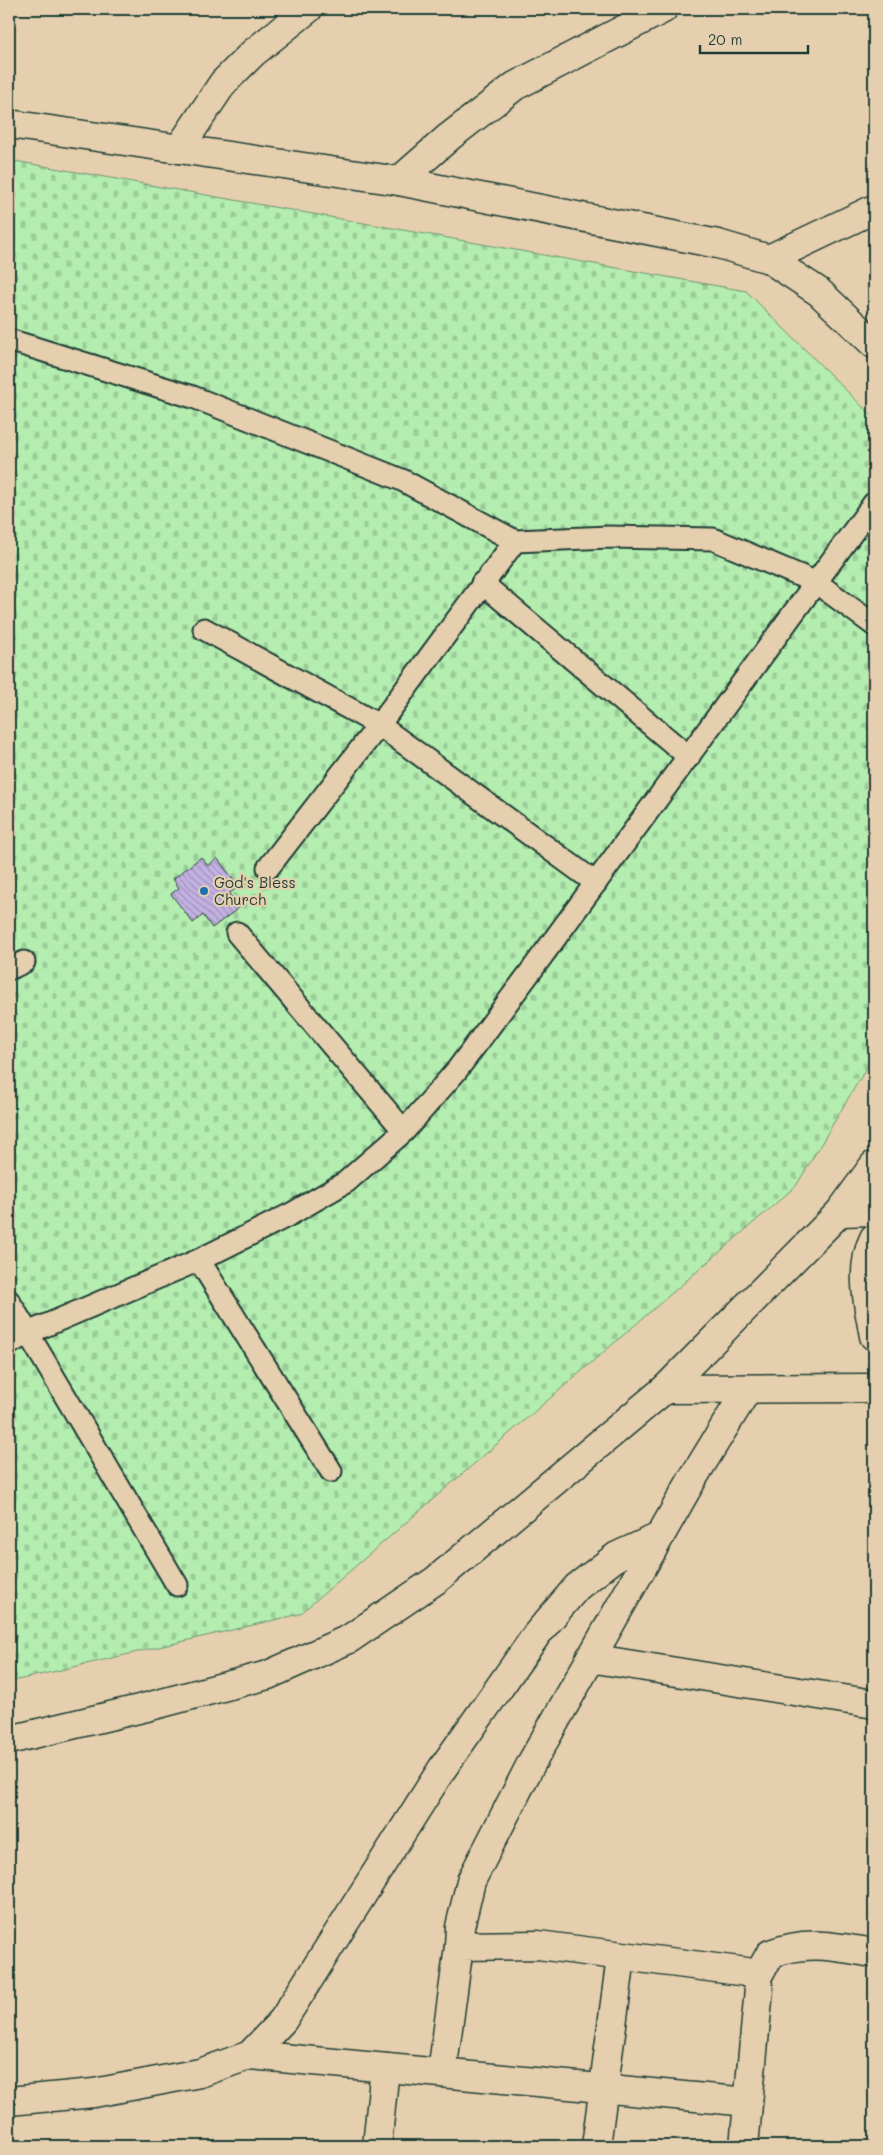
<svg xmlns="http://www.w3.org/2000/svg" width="883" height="2155" font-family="Mali,sans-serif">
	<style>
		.cemetery { fill: url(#cemetery-stones); stroke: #6a9572 }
		.building { fill: url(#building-back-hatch); stroke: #1f3d34 }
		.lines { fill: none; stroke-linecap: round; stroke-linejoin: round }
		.service-casing { stroke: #1f3d34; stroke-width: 25 }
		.minor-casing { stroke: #1f3d34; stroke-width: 31 }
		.tertiary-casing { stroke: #1f3d34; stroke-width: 31 }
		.service { stroke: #e5cfae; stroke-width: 21 }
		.minor { stroke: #e5cfae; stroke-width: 28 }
		.tertiary { stroke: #e5cfae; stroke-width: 28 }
		.poi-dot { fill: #1f6fb2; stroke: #e5cfae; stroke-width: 2 }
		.labels { text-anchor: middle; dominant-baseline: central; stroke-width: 4; stroke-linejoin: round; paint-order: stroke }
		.poi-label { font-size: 15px; fill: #1f3d34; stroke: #e5cfae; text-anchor: start }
	</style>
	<defs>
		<pattern id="cemetery-stones" width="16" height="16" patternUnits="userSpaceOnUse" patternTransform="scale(1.25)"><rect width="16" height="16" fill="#b4edb0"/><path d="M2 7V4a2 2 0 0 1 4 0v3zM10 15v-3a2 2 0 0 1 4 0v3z" fill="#9acc98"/></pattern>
		<pattern id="building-back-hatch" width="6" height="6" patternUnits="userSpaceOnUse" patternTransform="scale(1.25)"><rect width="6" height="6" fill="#c3b1e2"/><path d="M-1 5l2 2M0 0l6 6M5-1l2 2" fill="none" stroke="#9e91b8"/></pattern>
	</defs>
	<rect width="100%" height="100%" fill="#e5cfae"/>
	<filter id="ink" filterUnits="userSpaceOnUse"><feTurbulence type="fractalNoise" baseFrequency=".02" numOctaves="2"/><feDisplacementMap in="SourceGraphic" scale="10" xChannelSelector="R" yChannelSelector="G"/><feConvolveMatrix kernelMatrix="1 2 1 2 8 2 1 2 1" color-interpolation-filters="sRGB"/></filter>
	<g filter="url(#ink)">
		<polygon class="cemetery" points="9,160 746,291 874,418 874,1055 796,1186 300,1614 9,1682"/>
		<polygon class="building" points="201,857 208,866 217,858 239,886 229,894 240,907 212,928 203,915 193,923 171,894 179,888 173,879"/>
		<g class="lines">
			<defs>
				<g id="service">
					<polyline points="9,340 193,397 402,480 515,541 609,537 713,539 817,583 874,625"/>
					<polyline points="482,583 689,757"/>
					<polyline points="204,629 379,725 596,883"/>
					<polyline points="268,868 379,725 515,541"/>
					<polyline points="237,933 404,1131"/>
					<polyline points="9,969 24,962"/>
					<polyline points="199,1260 331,1471"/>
					<polyline points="9,1301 177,1585"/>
					<polyline points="9,1344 28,1333 199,1260 291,1214 346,1182 404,1131 457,1070 534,967 874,503"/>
				</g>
				<g id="minor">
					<polyline points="9,124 399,181 718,244 769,259 819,292 874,344"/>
					<polyline points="179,149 223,83 253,53 308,9"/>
					<polyline points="399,181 449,137 515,86 663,9"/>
					<polyline points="769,259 874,209"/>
					<polyline points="840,1212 874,1211"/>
					<path d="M874 1238C859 1268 868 1305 874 1336"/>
					<polyline points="665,1389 874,1388"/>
					<polyline points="590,1658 874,1704"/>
					<polyline points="459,1946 460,1927 471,1881 532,1762 693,1478 747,1390"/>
					<path d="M756 1979 770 1954C808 1939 836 1947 874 1953"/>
					<polyline points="250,2055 748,2102"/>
					<polyline points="442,2073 459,1946 538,1945 747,1972 756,1979 759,1989 744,2146"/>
					<polyline points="9,2101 94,2093 200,2073 250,2055 283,2020 442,1769 537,1634 577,1587 617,1556 659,1537"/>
					<polyline points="377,2146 385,2068"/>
					<polyline points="596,2146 621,1957"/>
				</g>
				<polyline id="tertiary" points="9,1740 147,1707 268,1675 349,1639 436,1580 665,1389 840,1212 874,1165"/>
			</defs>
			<use href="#service" class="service-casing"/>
			<use href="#minor" class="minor-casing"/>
			<use href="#tertiary" class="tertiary-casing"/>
			<use href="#service" class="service"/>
			<use href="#minor" class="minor"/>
			<use href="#tertiary" class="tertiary"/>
		</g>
	</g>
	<circle class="poi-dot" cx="204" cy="891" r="5"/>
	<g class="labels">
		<g class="poi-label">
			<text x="214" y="882">God's Bless<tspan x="214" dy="17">Church</tspan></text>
		</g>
	</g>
	<rect width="883" height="2155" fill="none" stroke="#e5cfae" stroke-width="30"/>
	<rect x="15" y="15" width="853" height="2125" fill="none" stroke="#1f3d34" stroke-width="2" filter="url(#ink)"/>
	<path d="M700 45v8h108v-8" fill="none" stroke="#1f3d34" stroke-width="2.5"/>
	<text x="708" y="45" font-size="15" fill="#1f3d34" stroke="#e5cfae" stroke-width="4" paint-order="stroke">20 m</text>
</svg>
